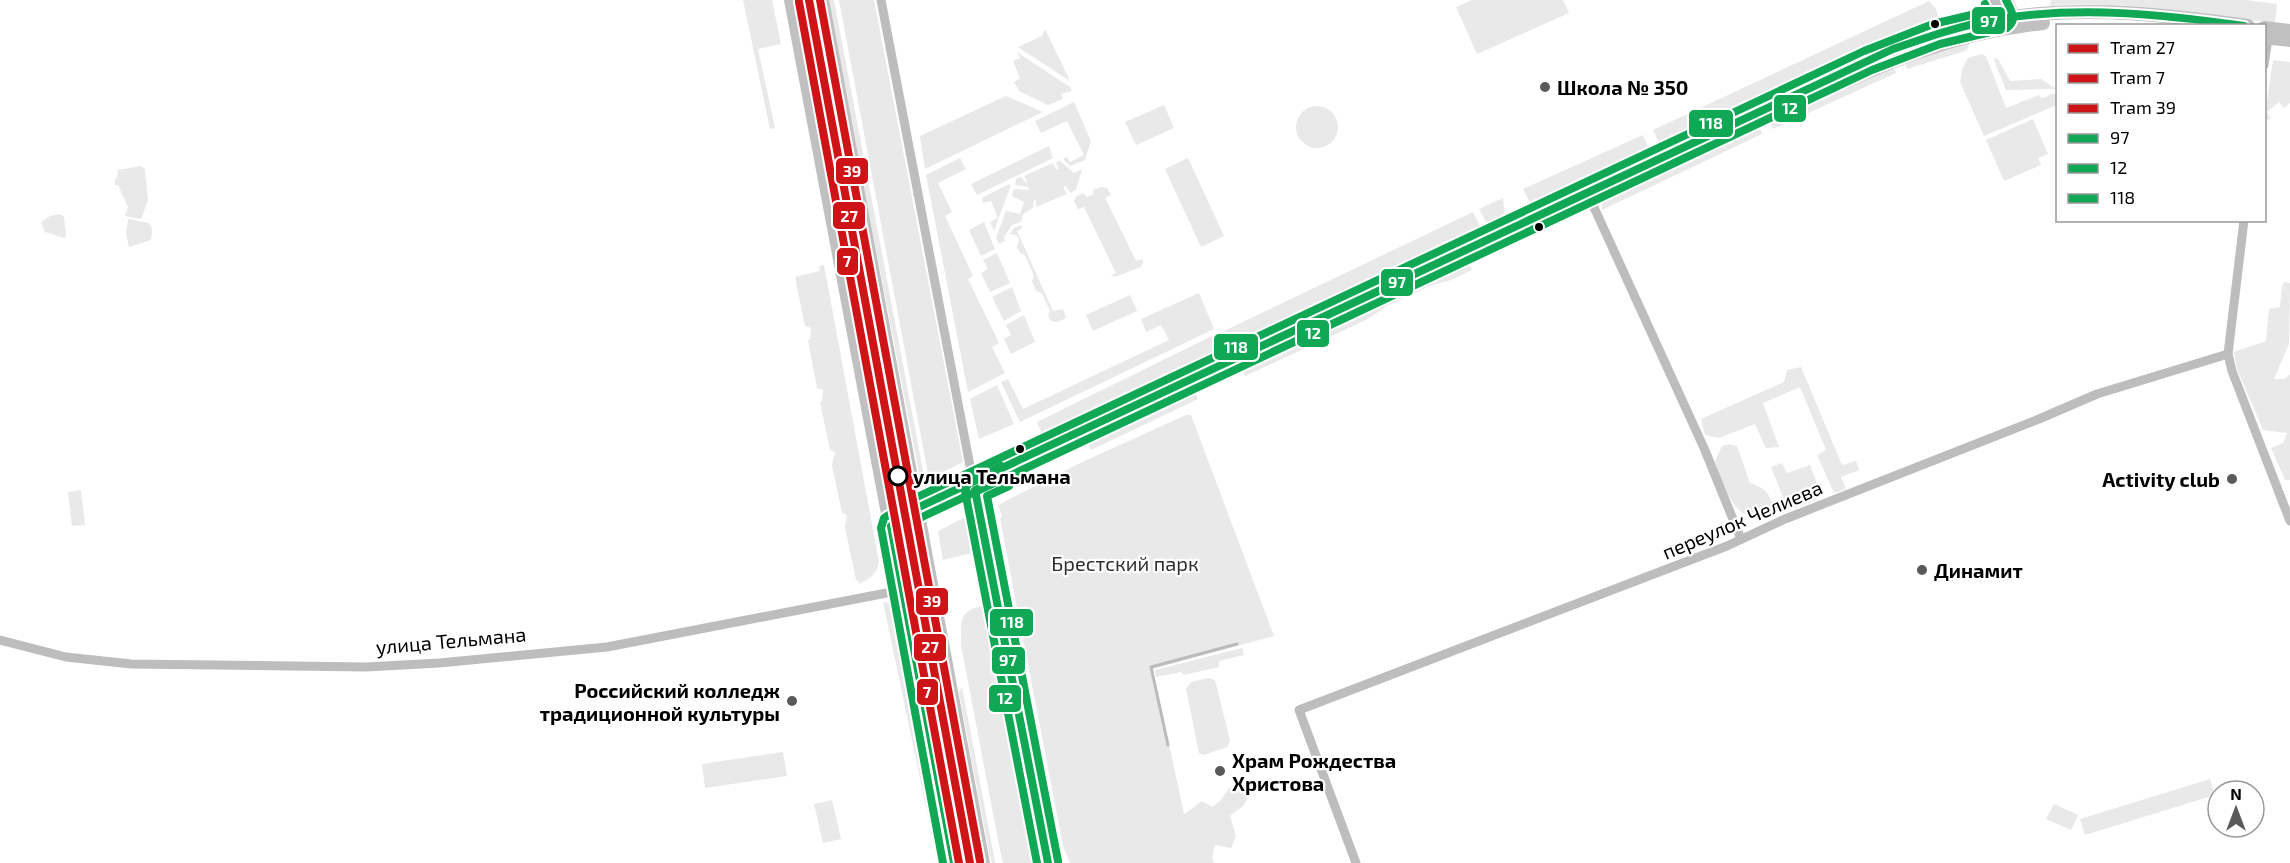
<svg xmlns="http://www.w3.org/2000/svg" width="2290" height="863" font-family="'Exo 2',sans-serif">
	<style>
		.green { fill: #e9e9e9 }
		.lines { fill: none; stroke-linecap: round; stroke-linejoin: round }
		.stream { stroke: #bbb; stroke-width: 3 }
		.street { stroke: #bdbdbd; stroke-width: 9 }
		.secondary { stroke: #c0c0c0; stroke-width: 14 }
		.bus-1-casing { stroke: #fff; stroke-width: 12 }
		.bus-2-casing { stroke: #fff; stroke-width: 12 }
		.bus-3-casing { stroke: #fff; stroke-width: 12 }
		.bus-1 { stroke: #10a855; stroke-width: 8 }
		.bus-2 { stroke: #10a855; stroke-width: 8 }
		.bus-3 { stroke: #10a855; stroke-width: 8 }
		.tram-1-casing { stroke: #fff; stroke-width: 12 }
		.tram-2-casing { stroke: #fff; stroke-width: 12 }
		.tram-3-casing { stroke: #fff; stroke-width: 12 }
		.tram-1 { stroke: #ce1417; stroke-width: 8 }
		.tram-2 { stroke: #ce1417; stroke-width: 8 }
		.tram-3 { stroke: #ce1417; stroke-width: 8 }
		.bus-dot { fill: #000; stroke: #fff; stroke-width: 2 }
		.poi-dot { fill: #595959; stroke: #fff; stroke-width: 2 }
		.stop-dot { fill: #fff; stroke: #000; stroke-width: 3 }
		.labels { text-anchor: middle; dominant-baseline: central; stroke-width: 4.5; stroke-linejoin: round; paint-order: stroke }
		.poi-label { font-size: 20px; font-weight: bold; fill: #000; stroke: #fff; text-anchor: start }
		.stop-label { font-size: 20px; font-weight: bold; fill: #000; stroke: #fff; text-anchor: start }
		.street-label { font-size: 20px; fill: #000; stroke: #fff }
		.park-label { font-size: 20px; fill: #2e2e2e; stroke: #fff }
		.line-badge { stroke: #fff; stroke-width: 2 }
		.badge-label { font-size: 16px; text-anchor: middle; font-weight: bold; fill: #fff }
	</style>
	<rect width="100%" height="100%" fill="#fff"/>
	<g class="green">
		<polygon points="743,0 772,0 781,44 758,49 775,128 770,129"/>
		<polygon points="828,0 834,0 925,481 921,483"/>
		<polygon points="839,0 874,0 963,462 929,479"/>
		<polygon points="1472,0 1563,0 1569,13 1477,54 1456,7"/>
		<path d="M2051 0H2246L2277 4 2275 23C2201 14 2125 0 2050 6Z"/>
		<polygon points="1929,1 1936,9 1939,19 1923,23 1923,28 1874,46 1662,149 1653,130"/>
		<polygon points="1045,29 1070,81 1018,47 1042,36"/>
		<polygon points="1970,41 1968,48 1965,51 1907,69 1904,61"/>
		<polygon points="1017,52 1070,87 1072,91 1061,94 1063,99 1048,105 1019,91 1014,82 1020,78 1013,61 1020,58"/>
		<polygon points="1981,54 1986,56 2006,108 2039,95 2042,98 2049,96 2049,94 2057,94 2057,105 1984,136 1960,82 1963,67 1968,58"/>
		<polygon points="1993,58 1998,59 2010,81 2041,79 2056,89 2006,90"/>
		<polygon points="2273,60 2290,62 2290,103 2284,108 2279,102 2267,112 2271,119 2265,120 2265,115"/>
		<polygon points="1893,66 1896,73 1773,129 1769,122"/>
		<polygon points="1006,96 1043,112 925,169 920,136"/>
		<polygon points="1074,102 1091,141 1085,160 1070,166 1063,159 1067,157 1070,162 1084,155 1067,121 1041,133 1035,121"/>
		<polygon points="1164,105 1174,128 1136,145 1125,122"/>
		<circle cx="1317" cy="127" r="21"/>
		<polygon points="2033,119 2048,154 2038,158 2041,165 2004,181 1986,140"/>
		<polygon points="1759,126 1762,134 1602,210 1602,200"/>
		<polygon points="1643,135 1651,154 1533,209 1523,189"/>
		<polygon points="1049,146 1053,158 977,195 971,184"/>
		<polygon points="960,158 966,169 938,183 952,212 945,216 973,276 968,279 999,343 992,347 1005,373 968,392 926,175"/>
		<polygon points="1188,158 1224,236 1201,247 1165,169"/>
		<polygon points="1060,161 1074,173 1082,169 1076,190 1070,193 1065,185 1064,188 1067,194 1036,207 1036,200 1034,200 1033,208 1023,214 1021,222 1012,225 1004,237 1005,241 999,244 996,238 1006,211 1020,214 1024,202 1012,196 1014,189 1029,190 1028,187 1015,185 1016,179 1021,177 1026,183 1027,182 1024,176 1053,163 1056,169 1059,170 1056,162"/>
		<polygon points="141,166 145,170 148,200 141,219 125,216 128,207 118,185 115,185 115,179 117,178 118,170"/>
		<polygon points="1009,184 1011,185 994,231 990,222 998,218 991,201 983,203 982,198"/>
		<polygon points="1101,187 1107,188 1111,195 1105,198 1136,261 1142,259 1143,263 1141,267 1115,277 1111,275 1116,273 1084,207 1078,209 1074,201 1077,196 1083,193 1087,197 1094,194 1093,190"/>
		<polygon points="1503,198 1505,216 1487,224 1479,209"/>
		<polygon points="1473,212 1482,230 1474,234 1475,237 1233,350 1224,331"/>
		<polygon points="60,214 64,217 66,236 64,238 45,232 41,222 50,216"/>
		<polygon points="128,219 149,223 152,229 151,240 129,247 126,234"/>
		<polygon points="984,222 995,249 981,256 969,230"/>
		<polygon points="1021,225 1022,228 1017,231 1053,311 1063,309 1066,318 1058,322 1051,321 1048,315 1050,311 1042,293 1036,291 1032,281 1034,276 1025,255 1020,253 1017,247 1019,239 1016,235 1010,234 1014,228"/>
		<polygon points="997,253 1010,283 990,292 981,273 988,269 983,260"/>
		<polygon points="1469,263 1472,270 1451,280 1432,285 1387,306 1366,320 1245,376 1242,370"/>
		<path d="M824 265 879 562C877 574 869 579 859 584L858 580H856L845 527 847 515 842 513 832 465 835 452 830 450 820 402 822 401 823 390 817 388 808 340 810 339 811 328 805 326 795 277 820 271 819 266Z"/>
		<polygon points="2284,282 2290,283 2289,344 2274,379 2285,379 2290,374 2290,480 2285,480 2271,448 2283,443 2287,433 2263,430 2237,369 2234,352 2266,341 2269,309 2280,307 2282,287"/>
		<polygon points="1012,287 1021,311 1004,321 992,297"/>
		<polygon points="1199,293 1214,329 1020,422 1001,382 1008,379 1023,409 1169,340 1161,325 1146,332 1141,319"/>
		<polygon points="1130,295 1137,311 1093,331 1086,315"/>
		<polygon points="1024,315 1035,342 1011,354 1004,339 1011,335 1006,325"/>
		<polygon points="1216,334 1224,354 1044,439 1037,422"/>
		<polygon points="1801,367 1842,465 1856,461 1859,470 1841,477 1846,489 1834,493 1817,455 1826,450 1800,387 1763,403 1779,447 1766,448 1755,424 1719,438 1705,435 1701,419 1784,382 1787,370"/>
		<polygon points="997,385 1014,424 979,439 970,399"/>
		<polygon points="1195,393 1198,399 1091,450 1088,444"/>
		<polygon points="1186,415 1191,415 1274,636 1153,669 1184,814 1202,801 1212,807 1220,801 1229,788 1244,781 1250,793 1244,805 1230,816 1236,836 1231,848 1215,845 1212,857 1214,863 1070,863 1063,846 1000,519 1002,516 998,505 1078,464"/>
		<path d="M1730 444 1737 446 1750 483C1766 488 1769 493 1774 508L1772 515C1737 530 1723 486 1715 461L1722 446Z"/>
		<polygon points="1782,463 1787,473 1810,465 1820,491 1816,500 1795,508 1784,500 1771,467"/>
		<polygon points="81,490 85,525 72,526 68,492"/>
		<polygon points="973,513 980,551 943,560 938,531"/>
		<polygon points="883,602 893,603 898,607 939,821 941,835 933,840"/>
		<path d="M983 606 992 612 1041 863H1003L1000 850 961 645C962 623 957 610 983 606Z"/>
		<polygon points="1242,648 1244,655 1219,661 1219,667 1184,675 1181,672 1156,677 1155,670"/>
		<polygon points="1208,678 1215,680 1230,741 1227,747 1204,755 1199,753 1186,689 1191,682"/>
		<polygon points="962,687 993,851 995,863 992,863 989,852 959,692"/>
		<polygon points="783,752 787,776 705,788 702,764"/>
		<polygon points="2210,779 2215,795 2085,835 2080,819"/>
		<polygon points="832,800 841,839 823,843 814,804"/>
		<polygon points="2054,804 2078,815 2071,830 2046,819"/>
	</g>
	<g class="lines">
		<polyline class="stream" points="1168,745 1151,667 1237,644"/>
		<g class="street">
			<polyline points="881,0 974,487"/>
			<polyline points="2264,65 2269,32"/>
			<polyline points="1587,192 1704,448 1741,539"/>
			<polyline points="2244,220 2228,354 2232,371 2290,521"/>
			<polyline points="0,640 66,657 131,664 366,667 439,663 607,647 902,590"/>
			<polyline points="1356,863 1299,710 1727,546 1785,519 2039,419 2097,394 2228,354"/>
		</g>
		<g class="secondary">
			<polyline points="791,0 954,863"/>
			<polyline points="822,0 983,863"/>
			<polyline points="1995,0 2003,18 2009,24"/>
			<polyline points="2006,0 2013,17 2012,23"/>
			<polyline points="2264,28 2290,31"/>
			<polyline points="2264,37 2290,40"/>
			<path d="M1768 117C1861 74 1939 34 2043 23"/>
			<polyline points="989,484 1156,405"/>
			<polyline points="975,490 1048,863"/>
			<path d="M891 526 917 508 1893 49C1932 36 1971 22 2012 17 2091 6 2169 15 2248 26"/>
		</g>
		<defs>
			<g id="bus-1">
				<polyline points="1005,476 975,490 1048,863"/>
				<path d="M954 863 891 526 917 508 1893 49C1928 37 1962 25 1998 19 2080 6 2163 14 2244 26"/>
			</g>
			<g id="bus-2">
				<polyline points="1001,466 969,481 965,491 1037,863"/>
				<path d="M964 861 903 531 922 517 1872 70 1940 44 2007 28C2018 20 2011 10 2006 0"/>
			</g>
			<g id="bus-3">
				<polyline points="1009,486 987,496 1058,861"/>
				<polyline points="943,863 881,528 884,518 913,499 1864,51 1933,24 1988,11 1985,4"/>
			</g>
		</defs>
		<use href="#bus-1" class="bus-1-casing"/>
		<use href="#bus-2" class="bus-2-casing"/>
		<use href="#bus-3" class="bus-3-casing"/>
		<use href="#bus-1" class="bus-1"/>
		<use href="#bus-2" class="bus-2"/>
		<use href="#bus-3" class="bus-3"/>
		<defs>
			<polyline id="tram-1" points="809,0 970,863"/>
			<polyline id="tram-2" points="799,2 959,863"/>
			<polyline id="tram-3" points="820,0 980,861"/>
		</defs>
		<use href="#tram-1" class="tram-1-casing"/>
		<use href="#tram-2" class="tram-2-casing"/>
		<use href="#tram-3" class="tram-3-casing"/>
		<use href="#tram-1" class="tram-1"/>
		<use href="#tram-2" class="tram-2"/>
		<use href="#tram-3" class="tram-3"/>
	</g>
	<g class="bus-dot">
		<circle cx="1935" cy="24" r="5"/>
		<circle cx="1539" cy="227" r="5"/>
		<circle cx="1020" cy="449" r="5"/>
	</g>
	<g class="poi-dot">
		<circle cx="1545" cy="87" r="6"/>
		<circle cx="2232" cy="479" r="6"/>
		<circle cx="1922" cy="570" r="6"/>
		<circle cx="792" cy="701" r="6"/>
		<circle cx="1220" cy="771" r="6"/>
	</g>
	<circle class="stop-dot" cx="898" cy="476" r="9"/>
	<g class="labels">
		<g class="poi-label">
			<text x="1557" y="87">Школа № 350</text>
			<text x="2220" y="479" text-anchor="end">Activity club</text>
			<text x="1934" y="570">Динамит</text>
			<text x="780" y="690" text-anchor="end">Российский колледж<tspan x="780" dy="23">традиционной культуры</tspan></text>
			<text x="1232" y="760">Храм Рождества<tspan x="1232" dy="23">Христова</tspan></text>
		</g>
		<g class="stop-label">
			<text x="913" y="476">улица Тельмана</text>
		</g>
		<g class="street-label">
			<text transform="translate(1742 519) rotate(-23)">переулок Челиева</text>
			<text transform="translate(451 640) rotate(-5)">улица Тельмана</text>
		</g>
		<g class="park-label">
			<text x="1125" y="563">Брестский парк</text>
		</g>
	</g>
	<g class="line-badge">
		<rect x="1971" y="6" width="35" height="29" rx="6" fill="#10a855"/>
		<rect x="1773" y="94" width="34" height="29" rx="6" fill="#10a855"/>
		<rect x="1688" y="109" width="46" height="29" rx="6" fill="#10a855"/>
		<rect x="835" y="157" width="34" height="28" rx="6" fill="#ce1417"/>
		<rect x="832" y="201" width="34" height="29" rx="6" fill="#ce1417"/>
		<rect x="836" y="247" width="23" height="29" rx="6" fill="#ce1417"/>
		<rect x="1380" y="268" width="34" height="29" rx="6" fill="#10a855"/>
		<rect x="1296" y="319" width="34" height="29" rx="6" fill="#10a855"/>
		<rect x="1213" y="333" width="46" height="28" rx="6" fill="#10a855"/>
		<rect x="915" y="587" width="34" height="29" rx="6" fill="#ce1417"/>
		<rect x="989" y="608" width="45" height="29" rx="6" fill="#10a855"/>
		<rect x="913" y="633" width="34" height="29" rx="6" fill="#ce1417"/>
		<rect x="991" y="646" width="35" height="29" rx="6" fill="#10a855"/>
		<rect x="916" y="678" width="23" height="28" rx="6" fill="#ce1417"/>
		<rect x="988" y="684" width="34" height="29" rx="6" fill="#10a855"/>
	</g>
	<g class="badge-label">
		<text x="1989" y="27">97</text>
		<text x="1790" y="114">12</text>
		<text x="1711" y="129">118</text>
		<text x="852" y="177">39</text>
		<text x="849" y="222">27</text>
		<text x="847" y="267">7</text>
		<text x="1397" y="288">97</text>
		<text x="1313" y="339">12</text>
		<text x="1236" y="353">118</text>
		<text x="932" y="607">39</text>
		<text x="1012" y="628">118</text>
		<text x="930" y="653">27</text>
		<text x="1008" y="666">97</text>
		<text x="927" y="698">7</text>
		<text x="1005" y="704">12</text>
	</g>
	<rect x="2056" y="24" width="210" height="198" fill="#ffffff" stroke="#999999" stroke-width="1.5"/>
	<rect x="2068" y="44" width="30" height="9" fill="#ce1417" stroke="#999999" stroke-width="1.5"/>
	<text x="2110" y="54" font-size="18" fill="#000000">Tram 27</text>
	<rect x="2068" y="74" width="30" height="9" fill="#ce1417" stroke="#999999" stroke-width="1.5"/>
	<text x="2110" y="84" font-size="18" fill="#000000">Tram 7</text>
	<rect x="2068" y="104" width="30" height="9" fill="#ce1417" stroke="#999999" stroke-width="1.5"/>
	<text x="2110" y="114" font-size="18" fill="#000000">Tram 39</text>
	<rect x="2068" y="134" width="30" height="9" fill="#10a855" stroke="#999999" stroke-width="1.5"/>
	<text x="2110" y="144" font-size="18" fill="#000000">97</text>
	<rect x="2068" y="164" width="30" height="9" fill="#10a855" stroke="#999999" stroke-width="1.5"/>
	<text x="2110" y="174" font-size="18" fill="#000000">12</text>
	<rect x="2068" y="194" width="30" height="9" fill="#10a855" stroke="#999999" stroke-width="1.5"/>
	<text x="2110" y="204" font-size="18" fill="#000000">118</text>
	<g transform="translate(2236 809)"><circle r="28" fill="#ffffff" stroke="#999999" stroke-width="1.5"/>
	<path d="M0-4.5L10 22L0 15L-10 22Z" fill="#595959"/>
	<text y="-9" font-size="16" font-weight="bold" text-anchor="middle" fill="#000000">N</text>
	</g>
</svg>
